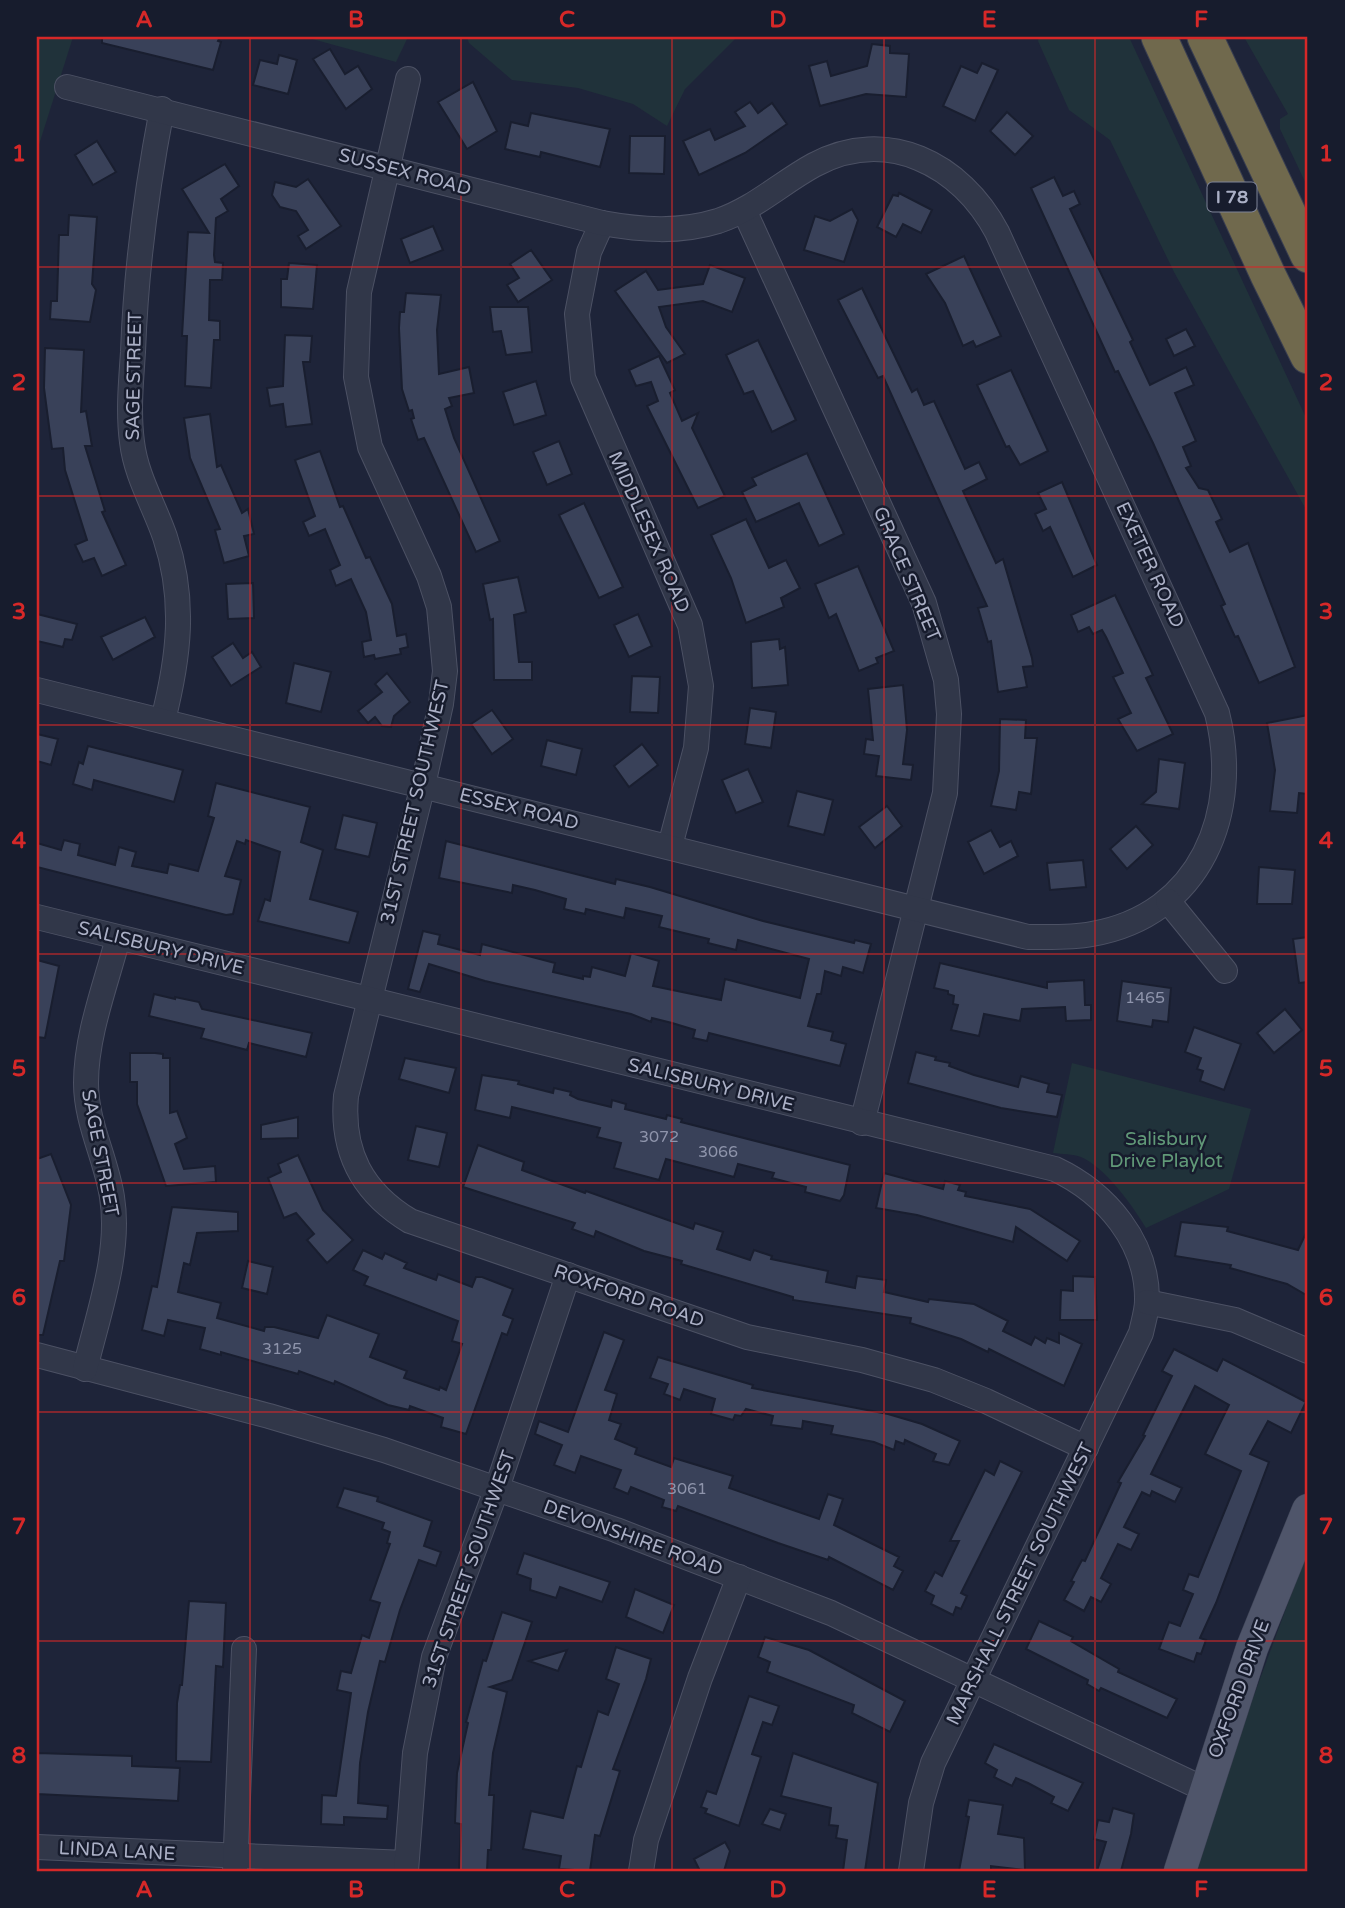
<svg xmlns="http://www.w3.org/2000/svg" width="1345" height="1908" font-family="'Varela Round',sans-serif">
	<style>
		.green { fill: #20323a }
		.building { fill: #394159; stroke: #191e2f; stroke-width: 2 }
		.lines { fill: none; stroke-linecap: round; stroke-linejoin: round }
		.minor-casing { stroke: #4c5164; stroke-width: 26 }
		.major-casing { stroke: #3b4053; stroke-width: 33 }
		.highway-casing { stroke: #393e50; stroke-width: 37 }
		.minor { stroke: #313749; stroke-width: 24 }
		.major { stroke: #4f556a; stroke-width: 32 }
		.highway { stroke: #70694d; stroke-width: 35 }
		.grid { fill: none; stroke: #d62828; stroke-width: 2; stroke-opacity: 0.55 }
		.labels { text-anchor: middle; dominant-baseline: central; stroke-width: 5; stroke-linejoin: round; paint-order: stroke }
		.number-label { font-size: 16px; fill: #8e94ab }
		.shield { fill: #171c2d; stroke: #7f8498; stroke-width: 2 }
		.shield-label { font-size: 18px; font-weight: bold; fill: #abb0c6 }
		.street-label { font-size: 19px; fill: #abb0c6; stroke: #171c2d }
		.park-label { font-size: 19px; fill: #619978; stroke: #171c2d }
		.neatline { fill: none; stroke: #d62828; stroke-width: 2.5 }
		.grid-label { font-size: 23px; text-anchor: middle; font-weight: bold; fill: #d62828 }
	</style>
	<rect width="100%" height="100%" fill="#1e2439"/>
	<g class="green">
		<polygon points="37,37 73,37 37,151"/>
		<polygon points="305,37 408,37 396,62"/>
		<polygon points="467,37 737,37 685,89 667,126 633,104 578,88 512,80 469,43"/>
		<polygon points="1039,37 1129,37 1308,422 1308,513 1174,272 1110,140 1069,110 1038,41"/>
		<polygon points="1244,37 1308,37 1308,188 1280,129 1280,119 1288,114"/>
		<path d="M1072 1063 1251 1109 1229 1189 1146 1228C1133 1206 1105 1167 1081 1157 1073 1154 1062 1154 1053 1153Z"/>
		<polygon points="1308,1549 1308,1871 1197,1871 1246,1717"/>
	</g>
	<g class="building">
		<polygon points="102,37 220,37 218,41 221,42 213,70 102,43"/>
		<polygon points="872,44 890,46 890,53 909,54 906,97 866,94 820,106 809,66 827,61 831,76 867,66"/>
		<polygon points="330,49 345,74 358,66 372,89 346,109 313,59"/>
		<polygon points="279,55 297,60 288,94 253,85 260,60 277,64"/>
		<polygon points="982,63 998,70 975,121 943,106 961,66 977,73"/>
		<polygon points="473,82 497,131 467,149 438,102"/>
		<polygon points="750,102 758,113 772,103 787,124 745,153 699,175 683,141 710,129 715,140 745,126 735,112"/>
		<polygon points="1007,112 1033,136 1015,155 990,131"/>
		<polygon points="531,113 610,129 600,167 541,152 540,157 505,149 511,122 528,126"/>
		<polygon points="630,136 665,136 664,174 629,173"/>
		<polygon points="97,141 116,172 93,185 75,155"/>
		<polygon points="225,164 239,186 221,199 228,211 216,218 214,255 215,262 223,263 222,280 210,280 209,320 220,321 220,340 214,340 211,388 185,386 187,336 182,336 188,232 209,233 182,189"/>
		<polygon points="1054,177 1063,196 1074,191 1080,204 1070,209 1133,340 1130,342 1150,385 1186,367 1194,385 1175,393 1196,441 1183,447 1191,466 1186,468 1199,488 1208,490 1222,519 1216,522 1230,552 1248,543 1295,667 1259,683 1238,636 1235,637 1221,606 1225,604 1153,443 1118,371 1115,372 1031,188"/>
		<polygon points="308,179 341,226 306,249 298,236 308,230 296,211 280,207 272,195 275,182 296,187"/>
		<polygon points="899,193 932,210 921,233 903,224 896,237 877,227 893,195 898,196"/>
		<polygon points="852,209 858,220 844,262 804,250 815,216 830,221"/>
		<polygon points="69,215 97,217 92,284 96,290 90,322 50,319 51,301 57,301 59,235 68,235"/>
		<polygon points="433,226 443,250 410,263 401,239"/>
		<polygon points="531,250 552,280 518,302 507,285 519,278 510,264"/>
		<polygon points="964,256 1001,336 976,347 973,341 963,346 945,303 926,274"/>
		<polygon points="289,263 317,265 313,309 281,307 281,279 287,279"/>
		<polygon points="710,265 745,278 732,312 703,301 659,307 666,327 685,354 667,363 615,291 646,271 658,290 703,284"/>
		<polygon points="862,288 912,392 917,389 924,405 934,401 965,469 979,462 987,479 963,491 996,563 1003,559 1032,658 1033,666 1023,667 1027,687 998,692 991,641 988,642 978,608 987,606 883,376 878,378 838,300"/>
		<polygon points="406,293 441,295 437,330 439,374 469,367 474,393 449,398 452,406 445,409 454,438 500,541 476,552 424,438 418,440 411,419 414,418 412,410 409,411 402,389 399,328 400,312 404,312"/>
		<polygon points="490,307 528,307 532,352 506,355 501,331 493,332"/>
		<polygon points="1186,329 1195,346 1174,356 1166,339"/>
		<polygon points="285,335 312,336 310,362 303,362 312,424 286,427 283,404 270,406 267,388 283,386"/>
		<polygon points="758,340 796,420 772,432 753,391 744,394 726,355"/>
		<polygon points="45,348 84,350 81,412 86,411 92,446 85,446 105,511 102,512 126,565 102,576 94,558 83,562 75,545 87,540 65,470 63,448 52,449 44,388"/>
		<polygon points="659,356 675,390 670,393 682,421 698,413 692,428 725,496 698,508 647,406 658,401 651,382 636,386 629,370"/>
		<polygon points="1011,370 1048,451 1020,465 1009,446 1006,447 977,385"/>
		<polygon points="536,381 546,415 514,425 503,392"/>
		<polygon points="210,414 217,467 221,465 242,513 248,509 254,534 244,536 249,556 224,563 215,530 220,529 190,458 184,418"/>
		<polygon points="559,441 572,474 547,485 533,452"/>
		<polygon points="320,451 340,507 343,506 366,558 370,557 392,604 397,636 406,634 408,647 400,649 401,654 375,659 374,655 364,657 362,642 371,640 366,612 351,579 336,586 330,570 340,565 325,529 309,536 303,522 315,516 295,460"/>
		<polygon points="807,453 844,534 819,546 799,503 756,522 742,492 756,485 752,478"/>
		<polygon points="1062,482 1097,565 1073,577 1050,527 1043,531 1035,514 1046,509 1038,493"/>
		<polygon points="584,503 623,587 599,598 559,515"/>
		<polygon points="746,519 769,568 786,560 800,588 781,598 784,607 746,623 731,578 711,535"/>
		<polygon points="858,566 894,651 876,658 878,663 859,671 836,614 829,618 815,584"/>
		<polygon points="518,577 526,612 514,615 519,662 532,662 532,680 494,680 493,619 490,620 483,584"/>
		<polygon points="253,583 254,618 228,619 226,584"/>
		<polygon points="1115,595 1153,675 1146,678 1173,734 1137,751 1118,719 1131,713 1113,677 1123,673 1106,637 1102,630 1093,634 1089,627 1078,632 1071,615"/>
		<polygon points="37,614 77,624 72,640 65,639 63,647 37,641"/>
		<polygon points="638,614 652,646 629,657 614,625"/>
		<polygon points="145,617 155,637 113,660 101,637"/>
		<polygon points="779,639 780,649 785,647 788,685 752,688 751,642"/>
		<polygon points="233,643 243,658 252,652 261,667 231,686 212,657"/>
		<polygon points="294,663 331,672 321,712 286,703"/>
		<polygon points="387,673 410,702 394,716 391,727 382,726 375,717 368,723 358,711 382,692 375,684"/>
		<polygon points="632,676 660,677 658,713 630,712"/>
		<polygon points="903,685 907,730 903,764 913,765 911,780 876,776 879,756 864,754 866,739 873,740 868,689"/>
		<polygon points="750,708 776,712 771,748 745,744"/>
		<polygon points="492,710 513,739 492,754 471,724"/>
		<polygon points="1308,715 1308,794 1299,793 1297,813 1270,811 1275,770 1267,723"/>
		<polygon points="1000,719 1026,720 1025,738 1037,738 1031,794 1019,792 1016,810 991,806 999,771"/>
		<polygon points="37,734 58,739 51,765 37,761"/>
		<polygon points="547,740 582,749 576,775 541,766"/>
		<polygon points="642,744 658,765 629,787 614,766"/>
		<polygon points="88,746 183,770 174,802 94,780 92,790 73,784 79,762 83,764"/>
		<polygon points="1159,759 1185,763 1179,809 1142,804 1156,792"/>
		<polygon points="748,769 763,802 736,813 722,780"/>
		<polygon points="216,783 310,807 301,842 323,850 310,899 358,912 349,943 258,921 265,899 270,901 280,852 246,840 245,844 237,841 225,876 241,880 233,914 226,915 37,867 37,843 61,850 64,840 80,844 78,855 115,865 119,847 136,852 132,866 167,873 169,864 198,871 214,818 208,816"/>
		<polygon points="797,791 833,800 824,835 788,826"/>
		<polygon points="887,806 902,826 875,848 859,827"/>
		<polygon points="343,815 377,823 369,857 335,849"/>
		<polygon points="1136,826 1153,845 1127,869 1110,849"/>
		<polygon points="991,830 1000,847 1011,841 1018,856 984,874 968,842"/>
		<polygon points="446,841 615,884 616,879 650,887 763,921 854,943 855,940 871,944 863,973 843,967 841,976 825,971 821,994 817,994 808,1026 833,1032 831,1040 846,1044 840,1066 709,1033 707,1041 693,1038 695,1030 672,1023 652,1018 651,1022 631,1014 485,981 429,964 420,992 408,989 423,931 440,935 438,944 480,955 482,944 555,963 553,972 583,979 583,976 590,977 592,967 625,976 631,953 659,961 653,986 721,1000 725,979 800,998 809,959 738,940 736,950 708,943 709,939 659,927 662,916 626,908 624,918 586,909 585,914 564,909 566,899 535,890 513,885 512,893 439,878"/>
		<polygon points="1083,860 1086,887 1050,890 1047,863"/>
		<polygon points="1259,867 1295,870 1292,904 1257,904"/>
		<polygon points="1308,937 1308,982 1299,983 1293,939"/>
		<polygon points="37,960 59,966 45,1038 37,1037"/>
		<polygon points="940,963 1047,988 1047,982 1084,980 1085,1005 1091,1005 1091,1020 1066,1021 1065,1007 1022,1009 1020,1021 984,1014 979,1036 951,1030 958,1005 953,1004 954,996 948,994 948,991 934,988"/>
		<polygon points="1122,981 1171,988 1168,1022 1153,1020 1152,1027 1117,1021"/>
		<polygon points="154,994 175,999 175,997 199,1002 202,1009 312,1033 306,1057 249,1043 247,1050 201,1038 204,1029 149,1016"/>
		<polygon points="1285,1009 1302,1030 1274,1053 1257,1033"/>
		<polygon points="1194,1027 1241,1044 1224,1090 1200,1081 1203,1071 1197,1069 1201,1058 1185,1052"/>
		<polygon points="916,1052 936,1057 935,1060 950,1063 949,1066 974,1075 1018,1087 1021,1076 1049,1084 1047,1092 1062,1095 1057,1117 1001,1108 908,1083"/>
		<polygon points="130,1053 155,1053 163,1054 163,1058 170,1058 170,1113 177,1111 187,1138 175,1144 184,1169 215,1166 216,1182 166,1186 137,1104 137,1082 130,1082"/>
		<polygon points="405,1058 456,1068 449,1093 399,1079"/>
		<polygon points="482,1075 519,1081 518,1084 553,1093 554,1088 571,1092 570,1095 578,1099 611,1107 612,1100 626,1104 625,1109 666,1119 667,1115 682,1119 681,1122 850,1165 844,1195 840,1201 805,1192 806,1187 772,1178 774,1173 738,1164 734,1177 666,1159 659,1180 614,1168 621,1143 597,1137 600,1128 512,1107 510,1118 475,1110"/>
		<polygon points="298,1117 298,1138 261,1139 261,1125"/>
		<polygon points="416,1126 447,1133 439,1167 408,1160"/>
		<polygon points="478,1145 524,1162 522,1170 585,1193 586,1191 693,1229 695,1223 723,1232 717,1249 750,1260 754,1250 772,1256 771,1259 828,1271 826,1282 855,1288 857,1276 886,1280 884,1292 928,1302 929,1299 974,1304 1008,1321 1003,1331 1031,1345 1035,1337 1045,1343 1047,1338 1059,1343 1059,1333 1082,1344 1064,1386 989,1349 988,1352 961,1339 910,1323 911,1318 793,1300 793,1297 681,1264 682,1261 644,1251 596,1231 594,1237 572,1229 575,1223 463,1187"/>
		<polygon points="51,1154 71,1205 64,1261 60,1261 43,1335 37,1335 37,1159"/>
		<polygon points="298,1155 323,1210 353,1240 327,1263 307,1240 314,1234 296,1213 284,1218 268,1178 281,1172 278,1164"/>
		<polygon points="884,1173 943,1189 945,1181 960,1185 958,1190 966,1192 965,1196 1030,1209 1080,1241 1067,1261 1016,1227 1013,1242 917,1215 876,1208"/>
		<polygon points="172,1207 238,1212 238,1231 197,1233 190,1265 184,1263 178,1292 221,1303 217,1318 264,1331 265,1327 274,1327 318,1338 327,1315 379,1334 370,1357 407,1371 404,1378 439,1390 440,1387 446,1390 462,1344 452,1341 458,1321 364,1285 368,1277 353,1270 363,1250 382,1259 385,1253 407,1263 404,1268 436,1280 438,1274 472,1287 476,1277 482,1277 513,1289 503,1315 513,1319 507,1335 502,1333 466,1434 441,1427 443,1418 410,1406 409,1410 388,1405 335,1381 334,1384 299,1371 298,1374 221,1352 221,1355 200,1349 205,1328 168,1320 164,1336 142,1330 152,1286 157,1287"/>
		<polygon points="1181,1222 1228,1227 1227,1231 1298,1250 1308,1229 1308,1296 1287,1284 1230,1268 1231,1265 1175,1256"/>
		<polygon points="248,1261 273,1267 267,1294 242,1288"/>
		<polygon points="1073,1276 1095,1277 1097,1320 1060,1320 1061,1290 1073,1291"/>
		<polygon points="604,1332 624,1340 605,1390 617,1394 609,1420 621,1424 615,1439 637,1448 635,1454 671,1467 674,1458 733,1476 729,1488 819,1519 828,1494 843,1499 834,1525 899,1557 894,1566 903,1571 893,1590 829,1557 828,1560 778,1543 678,1506 676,1511 662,1507 664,1500 631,1487 628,1494 614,1488 621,1470 581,1456 575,1473 554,1465 562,1445 535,1434 539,1421 568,1432"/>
		<polygon points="1174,1349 1217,1371 1223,1359 1306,1402 1291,1433 1268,1421 1250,1454 1269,1462 1216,1603 1200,1638 1206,1640 1201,1654 1197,1653 1194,1662 1159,1649 1169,1622 1180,1626 1193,1594 1183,1590 1189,1574 1198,1577 1241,1471 1205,1454 1229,1405 1195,1386 1151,1474 1182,1488 1175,1502 1152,1491 1150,1496 1142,1492 1124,1527 1139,1534 1131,1550 1118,1544 1101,1578 1111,1584 1101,1602 1091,1597 1084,1611 1064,1600 1074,1582 1071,1581 1082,1560 1085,1561 1121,1483 1118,1482 1145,1436 1143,1435 1172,1376 1162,1371"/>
		<polygon points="658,1357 753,1385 752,1388 888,1414 922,1424 960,1441 949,1465 933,1461 936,1454 905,1440 904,1444 896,1441 894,1450 874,1442 831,1434 833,1426 803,1421 802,1429 771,1425 773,1416 746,1409 741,1416 735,1415 733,1420 711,1414 715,1399 684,1389 680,1400 664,1394 668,1384 650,1378"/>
		<polygon points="1000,1461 1022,1472 961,1593 967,1596 961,1609 956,1607 953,1615 931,1604 934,1596 925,1591 935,1572 942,1576 959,1541 950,1541 985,1470 994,1475"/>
		<polygon points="344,1488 378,1497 377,1501 432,1521 424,1546 441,1552 436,1566 419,1560 400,1610 385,1662 380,1661 368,1712 360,1763 358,1803 388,1806 387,1819 344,1817 344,1825 321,1824 322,1795 336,1796 351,1693 337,1690 341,1671 351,1673 362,1635 369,1638 380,1603 370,1600 390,1544 387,1543 390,1532 382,1529 384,1523 337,1507"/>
		<polygon points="524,1553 610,1582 602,1602 560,1587 556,1598 530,1590 531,1579 517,1574"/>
		<polygon points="635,1589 674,1605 663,1633 626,1617"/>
		<polygon points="189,1601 226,1603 223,1667 216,1666 211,1762 176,1761 177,1703 180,1685 182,1685"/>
		<polygon points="502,1612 532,1622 512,1680 490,1687 507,1692 493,1753 489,1795 494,1795 491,1850 488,1850 487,1871 459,1871 461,1824 455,1823 457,1773 468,1723 466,1722 483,1660 486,1661"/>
		<polygon points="1039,1621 1073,1637 1071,1641 1119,1669 1118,1672 1177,1699 1167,1718 1101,1688 1099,1691 1087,1684 1088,1680 1026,1649"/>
		<polygon points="765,1637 809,1650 905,1701 890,1732 852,1713 854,1705 767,1672 770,1662 758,1657"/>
		<polygon points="616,1647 651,1659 646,1679 613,1769 620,1771 600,1836 595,1835 590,1871 559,1869 561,1856 523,1849 531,1811 563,1818 577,1766 581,1767 598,1711 608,1715 619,1684 606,1679"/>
		<polygon points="567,1650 558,1671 529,1661"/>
		<polygon points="749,1696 779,1706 772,1725 763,1722 752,1754 761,1757 739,1826 705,1813 707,1809 701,1807 707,1791 716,1794"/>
		<polygon points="994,1744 1083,1783 1068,1811 1051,1803 1054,1797 1028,1783 1016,1778 1012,1786 994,1777 997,1770 985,1763"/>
		<polygon points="37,1753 132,1756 132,1766 180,1768 178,1801 37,1794"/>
		<polygon points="793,1753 878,1783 865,1871 843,1871 847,1840 836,1838 838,1826 829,1825 831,1808 781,1796"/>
		<polygon points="969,1800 1003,1805 998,1834 1024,1838 1025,1870 991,1866 991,1871 959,1871 969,1817 966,1816"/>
		<polygon points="1113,1808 1134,1814 1131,1834 1121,1871 1097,1871 1106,1842 1094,1839 1098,1820 1109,1822"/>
		<polygon points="770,1809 786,1814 780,1830 762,1824"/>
		<polygon points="725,1842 730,1851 724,1871 700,1871 694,1859"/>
	</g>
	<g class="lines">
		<defs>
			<g id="minor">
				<path d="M408 79 359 292 356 377 370 447 429 576 439 607 445 671 441 704 423 785 346 1096C341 1152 362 1192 410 1221L747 1337 862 1360 934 1380 986 1401 1086 1448"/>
				<path d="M162 109C146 192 136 267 133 352 131 382 128 412 132 442 136 476 154 505 165 537 186 600 179 657 163 720"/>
				<polyline points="744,210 924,603 946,680 949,714 945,793 862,1123"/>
				<polyline points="602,223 589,252 577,314 583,378 690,625 701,686 696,748 670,846"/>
				<path d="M37 690 1028 937C1050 937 1071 938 1092 934 1201 915 1242 812 1217 713L997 232C961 164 887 126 814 165 781 183 754 209 718 221 679 233 641 230 602 223L67 87"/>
				<polyline points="1168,901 1225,971"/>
				<path d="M37 917 1055 1169C1106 1193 1148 1242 1147 1301 1147 1311 1143 1323 1141 1333L933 1763 921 1803 911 1871"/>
				<polyline points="1147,1302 1235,1320 1308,1351"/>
				<polyline points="37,1355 269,1416 384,1450 616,1530 831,1613 1204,1789"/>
				<path d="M85 1369C98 1314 121 1253 112 1197 106 1158 86 1123 86 1083 86 1035 106 984 118 938"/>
				<polyline points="37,1847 406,1863"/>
				<polyline points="235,1871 244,1649"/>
				<polyline points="406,1871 415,1753 434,1657 497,1488 568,1275"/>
				<polyline points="641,1871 646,1840 700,1678 739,1577"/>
			</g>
			<polyline id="major" points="1180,1871 1252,1648 1308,1510"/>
			<g id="highway">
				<polyline points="1159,37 1268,275 1308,356"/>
				<polyline points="1205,37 1308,255"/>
			</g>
		</defs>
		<use href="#minor" class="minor-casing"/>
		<use href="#major" class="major-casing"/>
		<use href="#highway" class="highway-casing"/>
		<use href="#minor" class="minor"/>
		<use href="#major" class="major"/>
		<use href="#highway" class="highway"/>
	</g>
	<path class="grid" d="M250 37V1871M461 37V1871M672 37V1871M884 37V1871M1095 37V1871M37 267H1308M37 496H1308M37 725H1308M37 954H1308M37 1183H1308M37 1412H1308M37 1641H1308"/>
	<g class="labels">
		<g class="number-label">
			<text x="1145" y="998">1465</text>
			<text x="659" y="1137">3072</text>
			<text x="718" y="1152">3066</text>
			<text x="282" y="1349">3125</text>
			<text x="687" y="1489">3061</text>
		</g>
		<rect class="shield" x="1207.5" y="182.5" width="49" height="29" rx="5"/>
		<g class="shield-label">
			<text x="1232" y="197">I 78</text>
		</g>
		<g class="street-label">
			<text transform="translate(405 172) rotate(15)">SUSSEX ROAD</text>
			<text transform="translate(134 376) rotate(-89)">SAGE STREET</text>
			<text transform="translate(649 532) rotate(66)">MIDDLESEX ROAD</text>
			<text transform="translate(1150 565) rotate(65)">EXETER ROAD</text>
			<text transform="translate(907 574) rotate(67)">GRACE STREET</text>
			<text transform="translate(415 802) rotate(-77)">31ST STREET SOUTHWEST</text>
			<text transform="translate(519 809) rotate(14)">ESSEX ROAD</text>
			<text transform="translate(161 948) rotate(14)">SALISBURY DRIVE</text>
			<text transform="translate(711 1085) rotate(14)">SALISBURY DRIVE</text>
			<text transform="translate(100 1153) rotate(79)">SAGE STREET</text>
			<text transform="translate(629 1296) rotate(19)">ROXFORD ROAD</text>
			<text transform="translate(633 1538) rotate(20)">DEVONSHIRE ROAD</text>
			<text transform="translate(469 1569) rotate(-71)">31ST STREET SOUTHWEST</text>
			<text transform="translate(1020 1584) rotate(-64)">MARSHALL STREET SOUTHWEST</text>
			<text transform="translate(1239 1689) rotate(-70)">OXFORD DRIVE</text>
			<text transform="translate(117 1851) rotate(3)">LINDA LANE</text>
		</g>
		<g class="park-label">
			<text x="1166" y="1139">Salisbury<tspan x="1166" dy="22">Drive Playlot</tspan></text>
		</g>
	</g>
	<rect width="1345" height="1908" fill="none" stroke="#171c2d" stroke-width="77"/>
	<rect x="38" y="38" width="1268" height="1832" class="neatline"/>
	<g class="grid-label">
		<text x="144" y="27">A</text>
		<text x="356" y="27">B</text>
		<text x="567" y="27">C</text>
		<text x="778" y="27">D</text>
		<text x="989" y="27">E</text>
		<text x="1201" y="27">F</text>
		<text x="19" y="161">1</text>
		<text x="1326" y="161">1</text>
		<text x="19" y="390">2</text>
		<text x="1326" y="390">2</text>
		<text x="19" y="619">3</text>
		<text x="1326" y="619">3</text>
		<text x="19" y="848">4</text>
		<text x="1326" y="848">4</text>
		<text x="19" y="1076">5</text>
		<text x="1326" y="1076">5</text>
		<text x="19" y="1305">6</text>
		<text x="1326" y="1305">6</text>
		<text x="19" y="1534">7</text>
		<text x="1326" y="1534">7</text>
		<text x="19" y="1763">8</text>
		<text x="1326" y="1763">8</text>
		<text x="144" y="1897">A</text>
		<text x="356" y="1897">B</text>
		<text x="567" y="1897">C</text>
		<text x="778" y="1897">D</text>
		<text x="989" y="1897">E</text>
		<text x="1201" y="1897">F</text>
	</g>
</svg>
